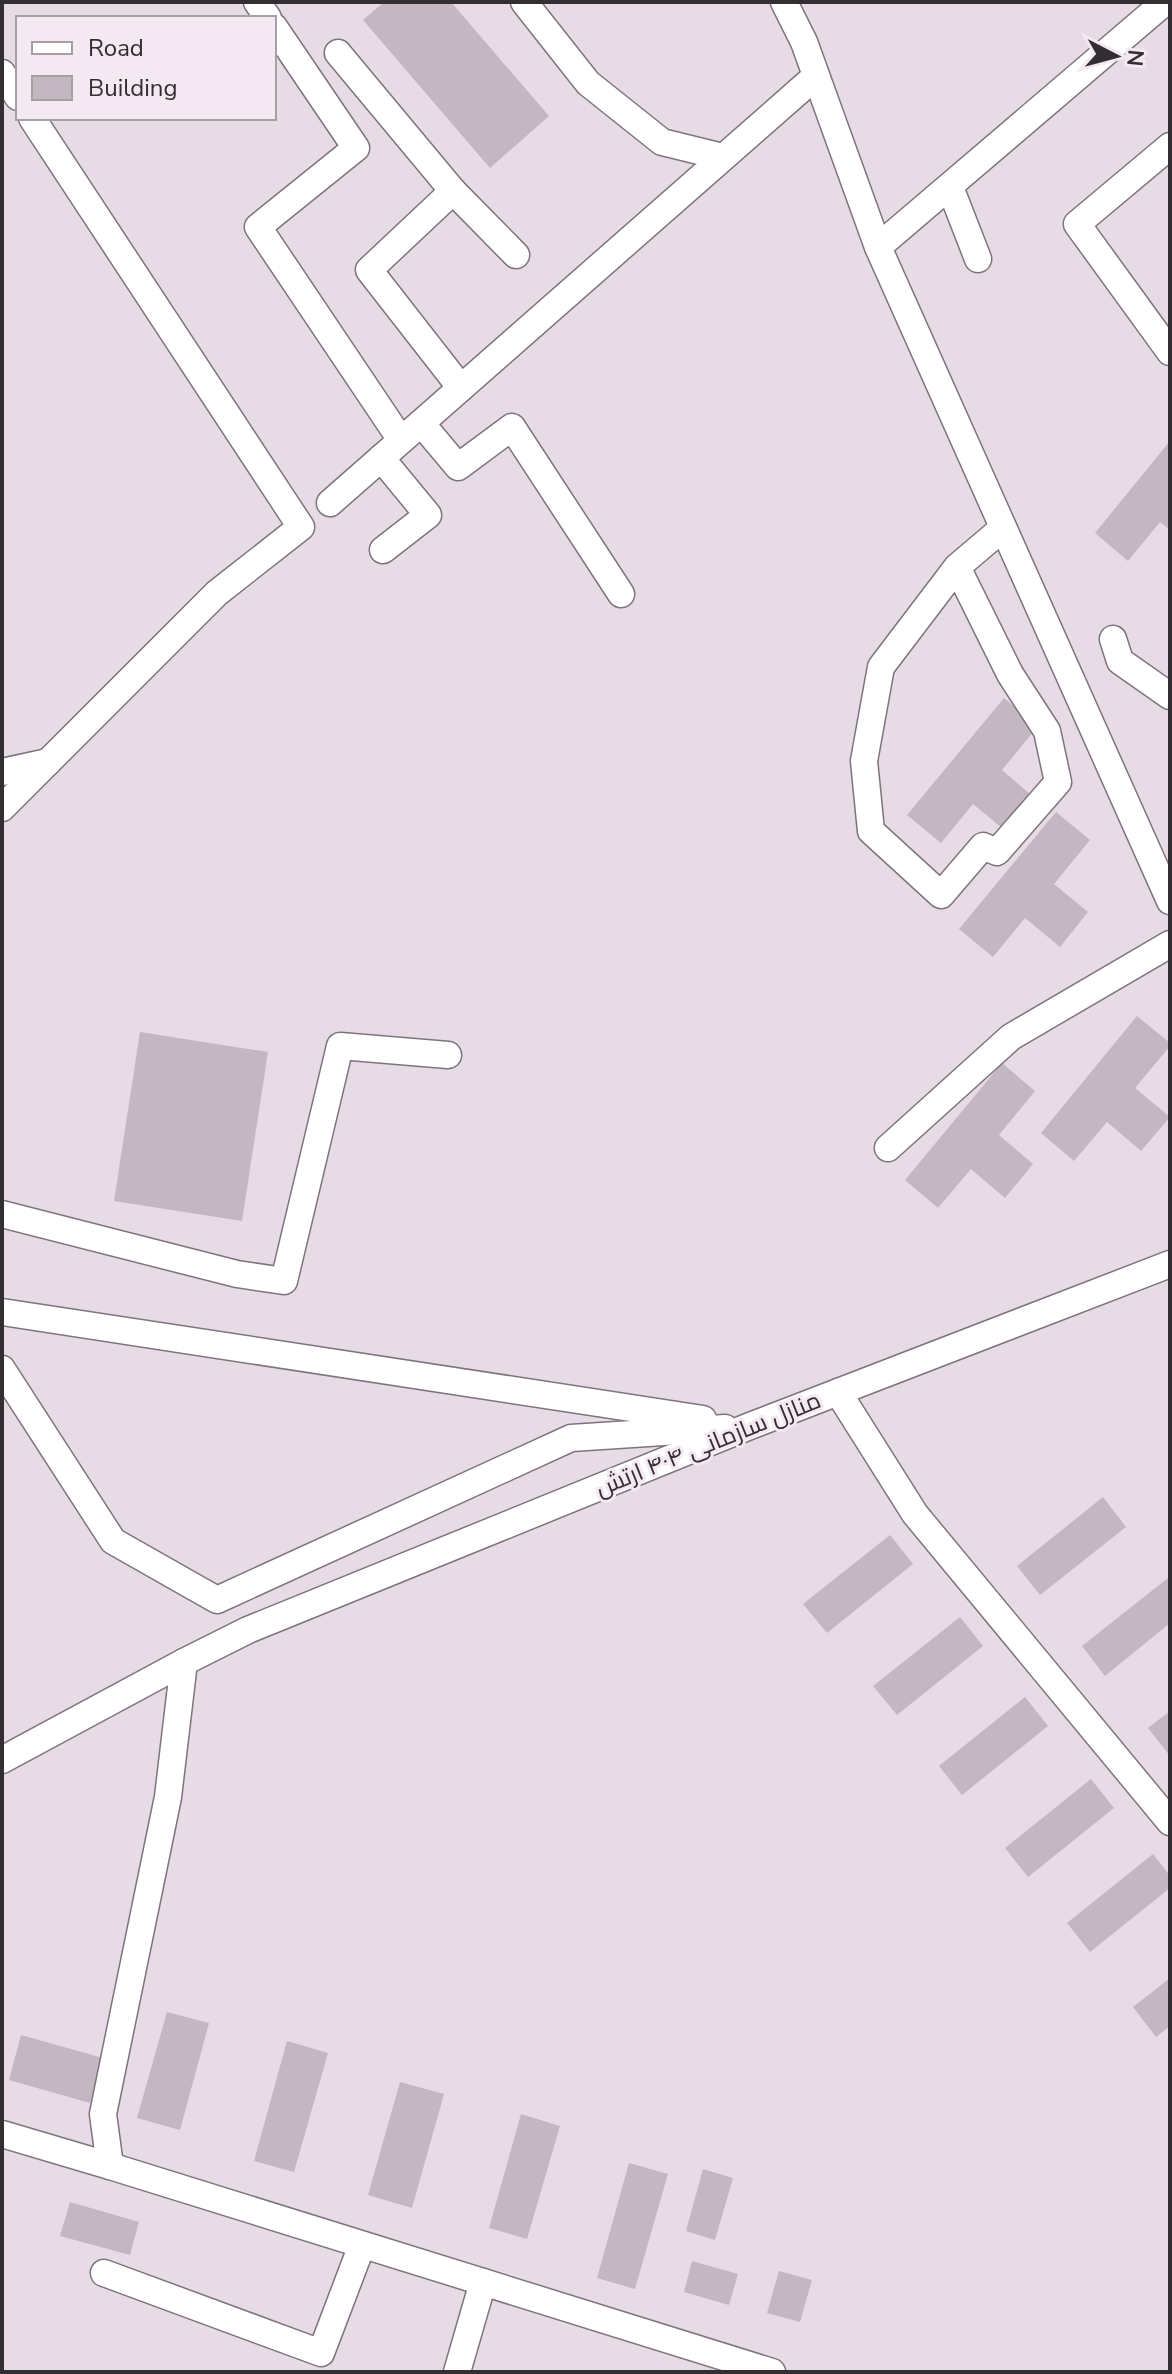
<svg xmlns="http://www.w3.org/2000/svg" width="1172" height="2374" font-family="'Nunito Sans',Cairo,sans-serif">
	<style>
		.building { fill: #c3b7c2 }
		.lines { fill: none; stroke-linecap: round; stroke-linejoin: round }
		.minor-casing { stroke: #7e747d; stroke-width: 29 }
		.minor { stroke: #fff; stroke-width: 26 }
		.labels { text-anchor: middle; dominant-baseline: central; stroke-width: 6; stroke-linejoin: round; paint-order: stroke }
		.street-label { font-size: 24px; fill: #332e32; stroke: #f4e8f3 }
	</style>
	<rect width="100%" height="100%" fill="#e7dbe6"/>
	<g class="building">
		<polygon points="384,2 451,2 549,116 490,168 363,20"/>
		<polygon points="1170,441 1170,530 1160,522 1128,561 1095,533"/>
		<polygon points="1004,698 1038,726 1002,770 1036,799 1008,833 973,804 941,843 907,815"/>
		<polygon points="1056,812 1090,840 1054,884 1088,912 1060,947 1025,918 993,957 959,929"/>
		<polygon points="1137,1016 1170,1043 1170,1046 1135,1088 1170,1117 1141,1151 1107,1122 1074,1161 1041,1133"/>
		<polygon points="140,1032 268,1052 242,1221 114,1201"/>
		<polygon points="1002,1063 1035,1091 999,1135 1033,1164 1005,1198 971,1169 938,1208 905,1180"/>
		<polygon points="1103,1497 1126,1527 1040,1595 1017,1566"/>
		<polygon points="890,1535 913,1564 827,1633 803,1604"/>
		<polygon points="1168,1578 1170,1581 1170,1623 1105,1676 1082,1646"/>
		<polygon points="960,1617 983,1646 897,1715 873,1686"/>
		<polygon points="1025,1697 1048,1726 962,1795 939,1766"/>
		<polygon points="1170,1711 1170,1756 1148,1728"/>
		<polygon points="1091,1779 1114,1808 1028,1877 1005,1848"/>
		<polygon points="1153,1854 1170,1876 1170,1888 1090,1952 1067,1923"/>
		<polygon points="1170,1978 1170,2026 1156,2037 1133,2007"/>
		<polygon points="167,2012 209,2023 180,2130 137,2118"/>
		<polygon points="21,2035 103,2058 90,2103 9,2080"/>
		<polygon points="287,2041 328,2053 294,2172 254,2161"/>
		<polygon points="400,2082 444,2094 412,2208 368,2195"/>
		<polygon points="521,2114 560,2126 527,2239 489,2228"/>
		<polygon points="629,2163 668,2174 635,2289 597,2278"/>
		<polygon points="703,2169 733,2178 715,2240 686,2231"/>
		<polygon points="70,2202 139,2222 130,2255 60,2236"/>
		<polygon points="692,2261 738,2274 729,2305 684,2292"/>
		<polygon points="779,2271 812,2280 800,2322 767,2313"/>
	</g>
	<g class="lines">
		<defs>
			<g id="minor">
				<polyline points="257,2 268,18"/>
				<polyline points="524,2 588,83 662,142 723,157"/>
				<polyline points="784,2 804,42 878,247 1170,901"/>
				<polyline points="274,27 356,148 258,227 401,440"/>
				<polyline points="338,53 453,191 369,270 461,388"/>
				<polyline points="2,73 18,97"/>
				<polyline points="1170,146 1077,224 1170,352"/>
				<polyline points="950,187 978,259"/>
				<polyline points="453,191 516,255"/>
				<polyline points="878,247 1165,2"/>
				<polyline points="421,423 458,467 512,427 621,594"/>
				<polyline points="381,458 428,515 383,550"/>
				<polyline points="330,503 816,76"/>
				<polyline points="957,567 1010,674 1047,731 1058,782 997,852 983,846 941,895 871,831 864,761 881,667 957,567 1003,528"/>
				<polyline points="1113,639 1120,661 1170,696"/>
				<polyline points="2,772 48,762"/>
				<polyline points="2,808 217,593 301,527 32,118"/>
				<polyline points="888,1148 1011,1037 1170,944"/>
				<polyline points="2,1214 237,1274 284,1281 340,1046 448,1055"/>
				<polyline points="2,1312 703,1419"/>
				<polyline points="2,1369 113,1541 217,1600 571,1438 725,1428"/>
				<polyline points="838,1392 915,1514 1170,1822"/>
				<polyline points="184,1662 168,1797 103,2114 110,2166 772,2372"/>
				<polyline points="2,1760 184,1662 248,1630 750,1426 1170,1264"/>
				<polyline points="2,2134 110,2166"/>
				<polyline points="104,2273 321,2353 362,2245"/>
				<polyline points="457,2372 483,2282"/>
			</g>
		</defs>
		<use href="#minor" class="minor-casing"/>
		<use href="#minor" class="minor"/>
	</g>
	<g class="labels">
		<g class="street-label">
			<text transform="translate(708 1444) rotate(-22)">منازل سازمانی ۴۰۴ ارتش</text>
		</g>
	</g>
	<rect width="1172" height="2374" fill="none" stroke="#332e32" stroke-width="8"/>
	<rect x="16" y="16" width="260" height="104" fill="#f4e8f3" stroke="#a79ea6" stroke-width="2"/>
	<rect x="32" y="42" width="40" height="12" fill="#ffffff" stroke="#a79ea6" stroke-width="2"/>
	<text x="88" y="56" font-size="24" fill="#332e32">Road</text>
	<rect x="32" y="76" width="40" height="24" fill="#c3b7c2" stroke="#a79ea6" stroke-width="2"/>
	<text x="88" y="96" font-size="24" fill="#332e32">Building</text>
	<g transform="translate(1116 56) rotate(96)" stroke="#f4e8f3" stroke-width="6" paint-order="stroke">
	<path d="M0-6L14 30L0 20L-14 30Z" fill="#332e32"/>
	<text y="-12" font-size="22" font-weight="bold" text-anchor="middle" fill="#332e32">N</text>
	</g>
</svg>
